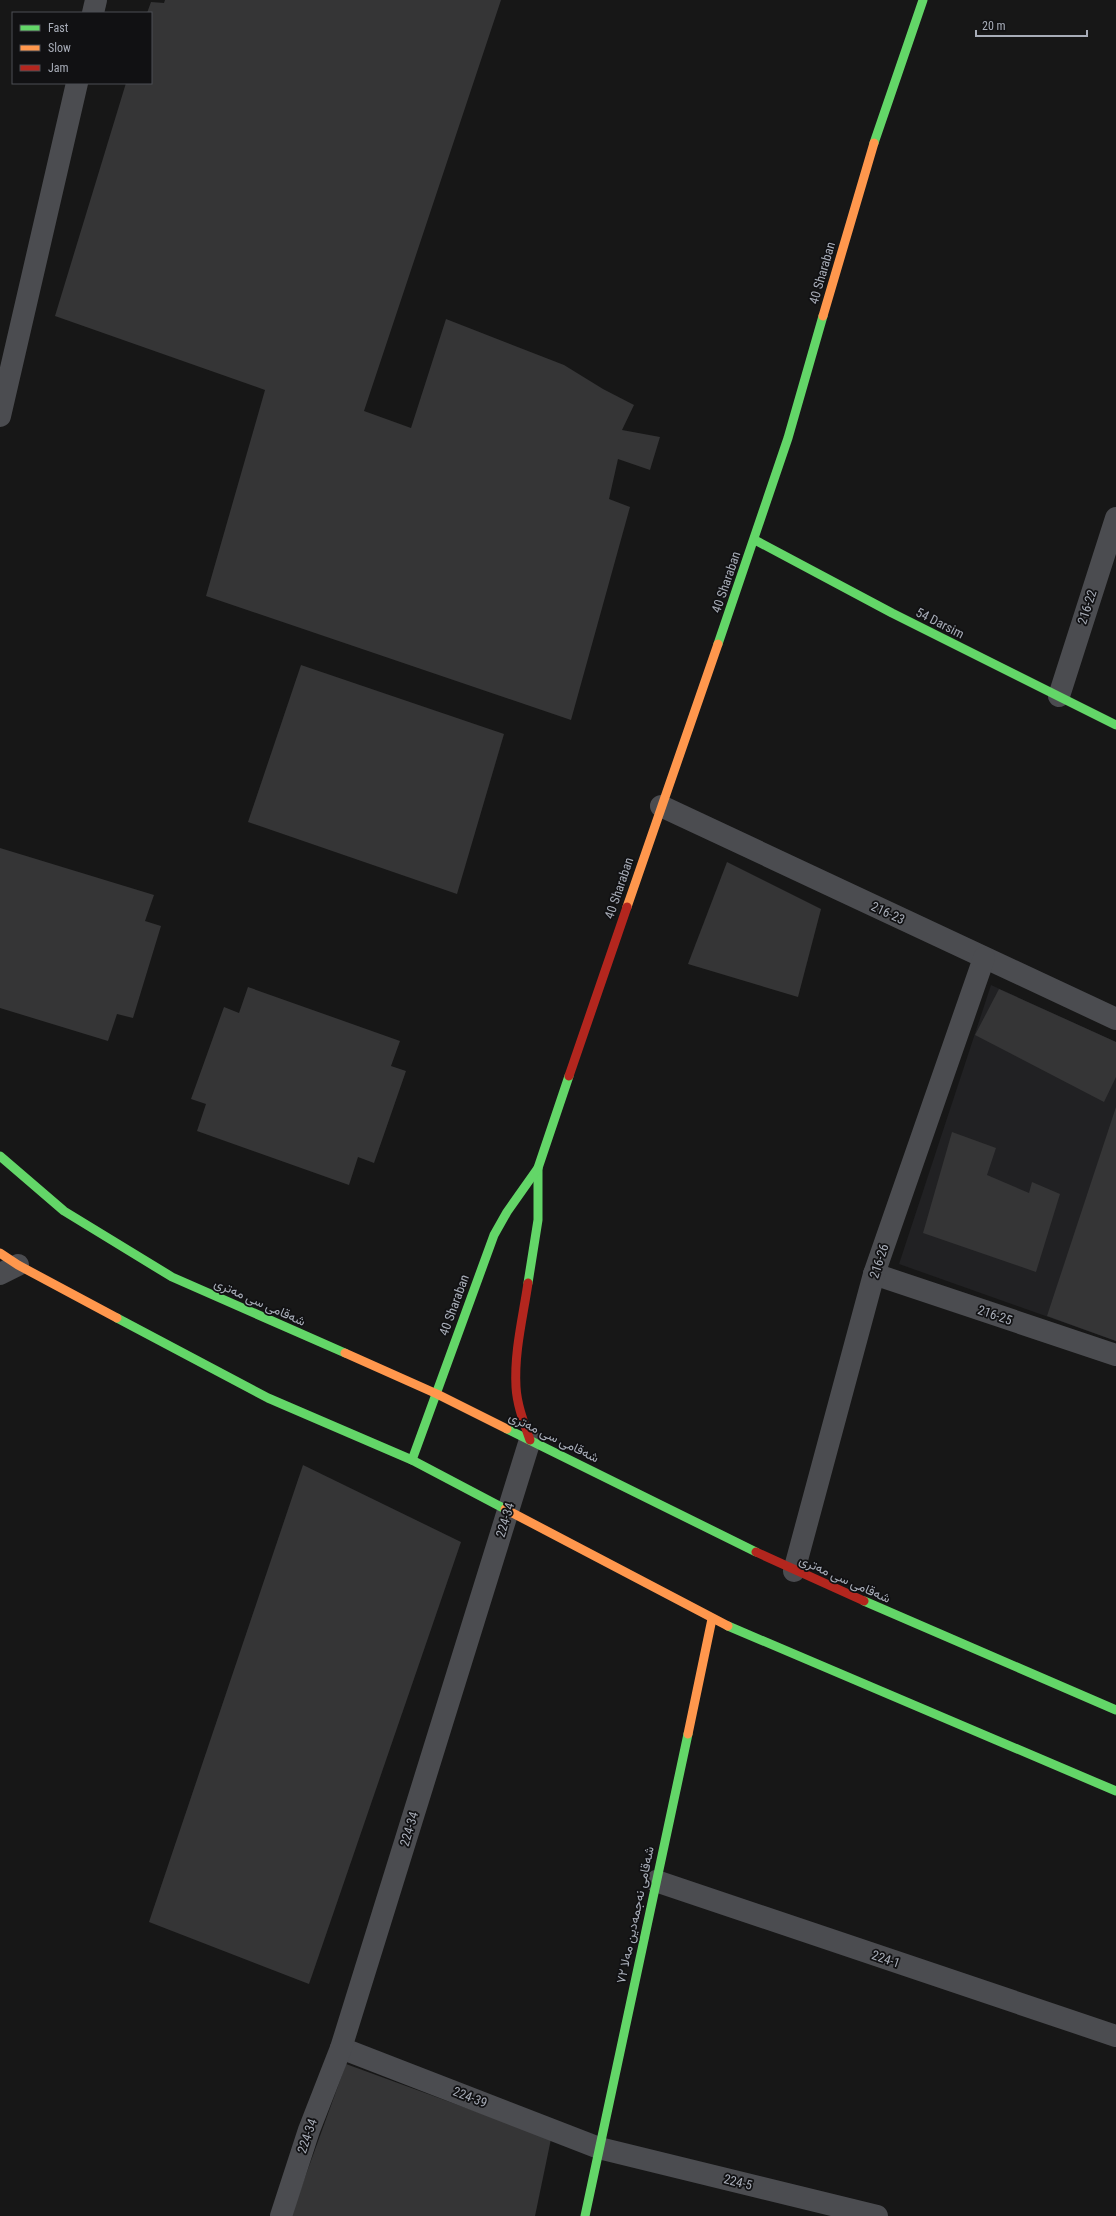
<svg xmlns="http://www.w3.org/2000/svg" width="1116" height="2216" font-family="'Roboto Condensed',Vazirmatn,sans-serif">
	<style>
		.built { fill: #212123 }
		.building { fill: #353536 }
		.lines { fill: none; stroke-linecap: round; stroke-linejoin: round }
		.street { stroke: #4b4c50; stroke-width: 22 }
		.fast { stroke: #63d668; stroke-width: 9 }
		.slow { stroke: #ff974d; stroke-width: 9 }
		.jam { stroke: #b3261e; stroke-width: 9 }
		.labels { text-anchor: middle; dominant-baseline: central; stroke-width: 3.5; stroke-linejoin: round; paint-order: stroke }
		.street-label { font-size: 13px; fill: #a8adb8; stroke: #111113 }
	</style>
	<rect width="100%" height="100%" fill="#171717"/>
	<polygon class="built" points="991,985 1116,1042 1116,1341 899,1264"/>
	<g class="building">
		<polygon points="165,0 501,0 364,411 411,428 446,319 564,365 603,389 634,405 622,430 660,437 650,470 618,459 609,499 630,507 571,720 206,596 265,390 55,316 126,83 151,83 151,13 147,13 151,2 164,3"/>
		<polygon points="301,665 504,734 457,894 248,822"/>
		<polygon points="0,848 154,895 145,921 161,926 133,1018 117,1014 108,1041 0,1008"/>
		<polygon points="727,862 821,909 798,997 688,964"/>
		<polygon points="248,987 400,1041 391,1066 406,1071 374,1163 358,1157 349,1185 197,1131 206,1104 191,1099 224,1007 239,1013"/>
		<polygon points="999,989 1116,1042 1116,1077 1104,1102 975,1035"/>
		<polygon points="1116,1107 1116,1341 1047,1316"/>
		<polygon points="952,1132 996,1148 987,1175 1029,1193 1032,1182 1060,1194 1036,1272 923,1233"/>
		<polygon points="303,1465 461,1542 309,1984 149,1922"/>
		<polygon points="346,2064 551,2139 535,2216 291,2216"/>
	</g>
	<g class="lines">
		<g class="street">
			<polyline points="93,13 96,0"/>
			<polyline points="0,416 77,83"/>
			<polyline points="1059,696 1116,518"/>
			<polyline points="661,806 1116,1019"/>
			<polyline points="0,1274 18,1265"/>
			<polyline points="874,1274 1116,1355"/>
			<polyline points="794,1571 874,1274 984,958"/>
			<polyline points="656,1881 1116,2036"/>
			<polyline points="341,2048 599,2148 877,2216"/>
			<polyline points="281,2216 309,2130 341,2048 530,1440"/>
		</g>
		<g class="fast">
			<polyline points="874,143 923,0"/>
			<polyline points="755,540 892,613 1116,725"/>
			<polyline points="718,644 788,438 823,316"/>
			<polyline points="0,1156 64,1211 172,1277 345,1353"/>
			<polyline points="528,1283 538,1220 538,1168"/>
			<polyline points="117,1318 268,1398 412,1460 505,1509"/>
			<polyline points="507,1429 756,1552"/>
			<polyline points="412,1460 494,1235 507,1212 538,1168 569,1076"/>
			<polyline points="864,1601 1116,1710"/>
			<polyline points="728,1626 1116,1791"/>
			<polyline points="585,2216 688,1734"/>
		</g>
		<g class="slow">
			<polyline points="823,316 874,143"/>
			<polyline points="627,907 718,644"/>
			<polyline points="0,1253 18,1265 117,1318"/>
			<polyline points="345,1353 437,1394 507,1429"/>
			<polyline points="505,1509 728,1626"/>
			<polyline points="688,1734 712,1619"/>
		</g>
		<g class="jam">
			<polyline points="569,1076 627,907"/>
			<path d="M528 1283C523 1317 514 1352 516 1387 517 1405 524 1423 530 1440"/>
			<polyline points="756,1552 864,1601"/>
		</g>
	</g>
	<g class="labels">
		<g class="street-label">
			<text transform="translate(822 273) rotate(-74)">40 Sharaban</text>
			<text transform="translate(726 582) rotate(-71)">40 Sharaban</text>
			<text transform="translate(1087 607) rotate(-72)">216-22</text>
			<text transform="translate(940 623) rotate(27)">54 Darsim</text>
			<text transform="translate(619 888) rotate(-71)">40 Sharaban</text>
			<text transform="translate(888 913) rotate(25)">216-23</text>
			<text transform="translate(879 1261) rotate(-72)">216-26</text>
			<text transform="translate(260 1302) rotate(24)">شەقامی سی مەتری</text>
			<text transform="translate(454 1305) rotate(-70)">40 Sharaban</text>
			<text transform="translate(995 1315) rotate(19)">216-25</text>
			<text transform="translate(554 1437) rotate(26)">شەقامی سی مەتری</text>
			<text transform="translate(505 1520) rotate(-73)">224-34</text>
			<text transform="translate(845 1579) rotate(24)">شەقامی سی مەتری</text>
			<text transform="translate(409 1829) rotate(-73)">224-34</text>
			<text transform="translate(635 1915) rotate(-78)">شەقامی نەجمەدین مەلا ٧٢</text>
			<text transform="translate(886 1959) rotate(19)">224-1</text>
			<text transform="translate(470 2097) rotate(21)">224-39</text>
			<text transform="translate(307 2136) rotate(-71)">224-34</text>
			<text transform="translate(738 2182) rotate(14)">224-5</text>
		</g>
	</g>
	<rect x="12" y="12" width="140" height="72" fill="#111113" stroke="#4d4f55"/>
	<rect x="20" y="25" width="20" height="6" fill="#63d668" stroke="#4d4f55"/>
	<text x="48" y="32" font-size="12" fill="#a8adb8">Fast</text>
	<rect x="20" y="45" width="20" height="6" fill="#ff974d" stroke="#4d4f55"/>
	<text x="48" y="52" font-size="12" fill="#a8adb8">Slow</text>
	<rect x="20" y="65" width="20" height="6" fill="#b3261e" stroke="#4d4f55"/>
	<text x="48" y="72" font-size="12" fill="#a8adb8">Jam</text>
	<path d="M976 30v6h111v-6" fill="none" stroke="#a8adb8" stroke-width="2"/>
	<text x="982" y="30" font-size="12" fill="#a8adb8" stroke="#111113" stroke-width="3" paint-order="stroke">20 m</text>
</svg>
